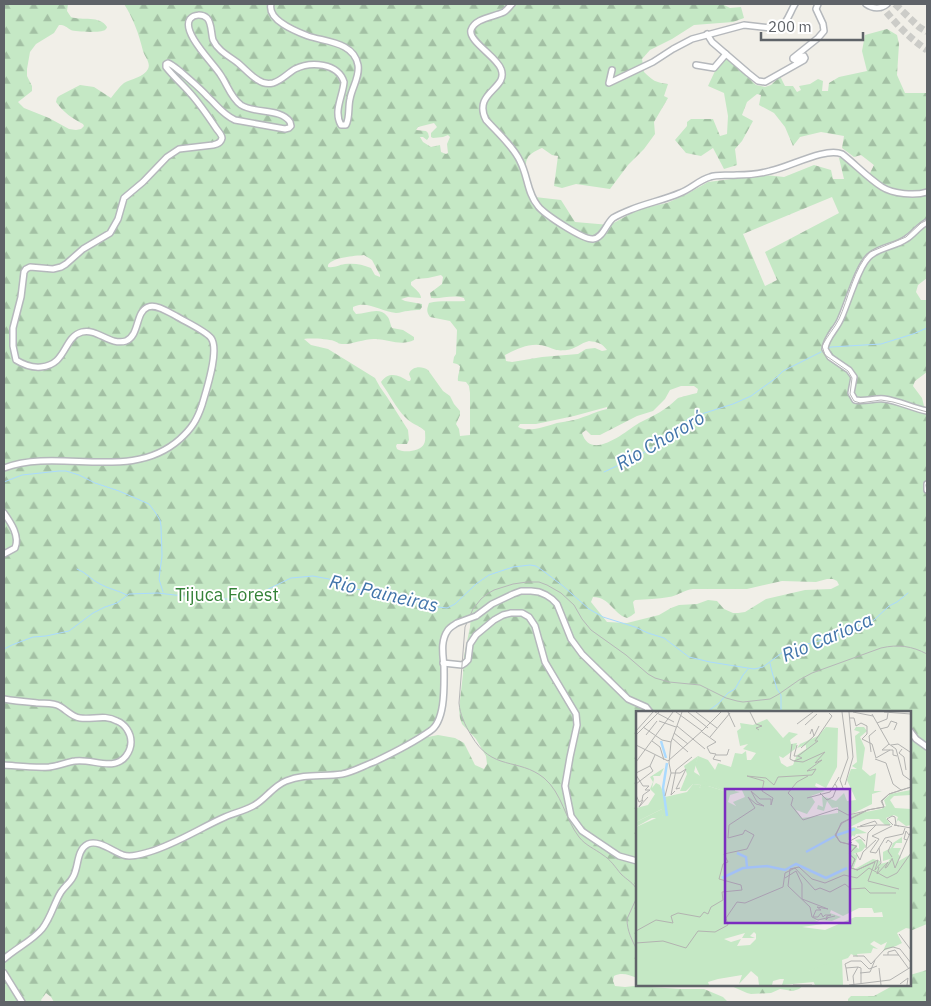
<svg xmlns="http://www.w3.org/2000/svg" width="931" height="1006" font-family="'IBM Plex Sans',sans-serif">
	<style>
		.forest { fill: url(#forest-firs); fill-rule: evenodd }
		.lines { fill: none; stroke-linecap: round; stroke-linejoin: round }
		.stream { stroke: #aadaff; stroke-width: 1 }
		.highway-tunnel { stroke: #ccccc8; stroke-width: 7; stroke-dasharray: 7 3.5; stroke-linecap: butt }
		.minor-casing { stroke: #b5b8bc; stroke-width: 8 }
		.minor { stroke: #fff; stroke-width: 5 }
		.tram { stroke: #b6b7b8; stroke-width: 1 }
		.minor-bridge-casing { stroke: #b5b8bc; stroke-width: 8; stroke-linecap: butt }
		.minor-bridge { stroke: #fff; stroke-width: 5 }
		.labels { text-anchor: middle; dominant-baseline: central; stroke-width: 4; stroke-linejoin: round; paint-order: stroke }
		.park-label { font-size: 18px; fill: #348238; stroke: #fff }
		.water-label { font-size: 19px; font-style: italic; fill: #4174aa; stroke: #fff }
		.inset-river { fill: none; stroke: #aadaff; stroke-width: 2.5 }
		.inset-road { fill: none; stroke: #b3b3b1; stroke-width: 1 }
		.view { fill: #7b2cbf; fill-opacity: 0.15; stroke: #7b2cbf; stroke-width: 2.5 }
		.inset-edge { fill: none; stroke: #5f6368; stroke-width: 2.5 }
	</style>
	<defs>
		<pattern id="forest-firs" width="22" height="20" patternUnits="userSpaceOnUse" patternTransform="scale(1.25)"><rect width="22" height="20" fill="#c5e8c5"/><path d="M5 1l3.5 6h-7zM16 11l3.5 6h-7z" fill="#a3c0a4"/></pattern>
	</defs>
	<rect width="100%" height="100%" fill="#f1efe8"/>
	<g class="forest">
		<path d="M4 4H68L67 11 71 17C82 21 100 15 107 27 107 28 106 29 105 30 101 33 75 32 71 30 66 27 65 25 59 25L54 33 36 44 30 52 27 69V76L32 86V91L18 102 24 108 49 118 69 129 76 130 81 129 84 126 83 124C73 119 63 112 56 102L57 98 59 96 80 85 94 87 111 98C115 93 119 87 124 83 131 79 144 77 148 69 151 63 145 57 143 51 139 34 133 18 124 4H722L730 8 741 7 744 18 733 22 694 25 672 39 650 50 642 59 644 72C652 80 656 83 668 84L664 96 668 98 654 122 655 134 644 149 628 165 610 189 576 184 562 188 554 186 558 156 552 155 542 148C537 150 531 153 528 157 522 167 529 187 535 197L561 200 575 222 610 225 639 209 667 203 687 194 708 182 765 175 784 177 814 165 831 170 833 179H844L839 158 846 157 869 175 874 165 861 155 854 157 842 148 844 136 821 132 800 137 793 146 785 127 774 113 759 105 761 95 757 94 747 102 742 115 753 121 742 141 735 149 737 165 724 169 713 148 701 156 686 153 675 140 687 126V122L691 119H713L720 136 727 134 728 116 724 93 708 86 715 71 714 68 723 57 732 63 756 85 765 87 771 85 780 76 785 86H793L797 92 801 90 799 86 810 84 818 79 823 81 822 91H828L829 83 839 77 867 71 862 51 865 35 887 29 897 35 899 44 897 75 905 93H927V189L926 191 927 194V278L918 285 916 292 921 300H927V372L915 381 913 386 922 398 924 406 927 408V924L910 931V712H637V978C629 975 622 972 614 976L613 981 615 986 625 987 634 986 681 989H704L723 997 728 1002H54L51 997 46 993 41 1000 42 1002H4ZM434 123 437 127 431 133V137L433 138 443 137 448 135 450 137 447 144 448 153 446 154 441 152 440 145 431 147 423 142 420 137H423L427 140 429 137 428 133 426 131 416 130 418 127ZM832 197 839 213 765 252 777 280 765 286 743 234ZM364 255 372 260 380 275V277L375 275 371 268C362 264 354 263 345 264 338 265 335 268 328 267V265C333 257 354 256 364 255ZM441 275 443 277 442 284 430 293 431 298C442 299 453 294 464 298L465 301C453 302 441 300 429 303 427 309 426 311 430 317L450 321 457 330 456 354 454 357 453 363 457 364 460 366C460 372 457 376 458 381L466 382 469 386 470 393V435L460 436 459 429 456 424 460 415V411L454 404 450 396 443 391 428 370C422 366 412 366 409 374L411 379 410 381H408C399 375 389 371 381 382L382 384C390 395 396 408 405 417 411 424 419 425 425 431 425 435 426 440 424 444 420 452 403 453 397 449L396 446 397 444H407L409 440 408 430 387 397 380 387 375 378 328 349 311 345 304 339C311 338 328 339 334 341 340 343 336 343 342 344 350 345 366 338 376 339 389 340 402 346 414 340V337L403 330 392 328C390 324 390 319 387 316 379 306 367 314 356 314L353 310V307C368 300 381 312 396 313 400 313 404 311 408 311 412 310 416 310 420 310L422 307V304L405 301 401 299 408 297 421 298C421 293 415 289 411 285V282L416 279 428 278ZM589 341C597 342 602 343 607 350L602 351 595 348 586 349 578 354 542 357 512 362 506 361 505 355C518 348 533 341 548 347 556 350 557 351 567 350 575 349 581 343 589 341ZM681 386H694L698 389 697 393C693 394 681 397 678 398 674 401 671 405 666 408 658 414 648 418 639 423 626 431 591 462 582 433L586 430 591 435H600L637 416 653 411 665 399 670 390ZM607 407V409C594 412 582 419 569 421 565 422 561 422 557 423 546 426 529 433 518 427L520 424H536L574 416ZM827 579H833L837 581 839 585 831 589 805 590 766 599 745 612 738 613H733L724 609 717 601 708 600 697 604 679 605 671 608 659 615 627 623 607 622 591 602 593 597C610 597 613 614 627 618L631 616 635 613 633 602 635 600C646 599 658 599 669 597 677 596 684 590 693 589H747L782 581 816 582ZM471 616 470 627 464 656 463 674 459 709 460 718 462 724 476 739 486 756 487 764 484 769 475 765 464 743 455 738 438 735 423 738 436 721 445 691 444 656 445 638 451 622Z"/>
		<polygon points="927,970 927,1002 848,1002 848,999 851,996 874,996 894,985 910,985 910,975"/>
		<polygon points="729,985 804,985 799,989 793,991 780,989 771,993 751,994 747,993"/>
	</g>
	<g class="lines">
		<g class="stream">
			<polyline points="826,349 831,347 881,344 913,334 927,328"/>
			<polyline points="604,472 638,456 667,439 682,424 689,418 733,404 751,396 776,378 783,371 821,352"/>
			<polyline points="4,482 22,475 59,471 66,471 79,475 95,483 119,491 149,504 155,512 160,520 161,526 162,556 159,579 163,592"/>
			<path d="M77 569C86 572 91 580 100 584 109 589 117 590 127 595"/>
			<polyline points="4,649 12,645 33,637 46,636 69,631 93,613 105,607 117,603 129,594 158,593 183,596 224,599 237,599 256,595 291,578 313,576 329,579 352,589 365,590 390,598 409,600 438,607 447,608 455,604 476,584 489,575 513,567 530,565 536,566 542,570 563,586 589,609 603,617 635,627 648,633 664,638 689,657 710,662 754,669 763,667 783,652 791,648 831,638 865,624 874,620 889,606 897,602 908,593"/>
			<polyline points="770,663 772,672 777,689 781,695 781,712"/>
			<polyline points="707,712 719,703 728,693 735,689 743,675 748,669"/>
		</g>
		<g class="highway-tunnel">
			<path d="M880 4C893 21 909 38 927 50"/>
			<polyline points="895,4 919,27 927,32"/>
		</g>
		<defs>
			<g id="minor">
				<path d="M512 4C510 6 507 10 504 12 494 17 475 18 471 30 468 41 497 57 501 69 509 89 472 92 486 120 497 132 513 146 520 161 528 176 527 193 538 206 544 214 583 240 593 239 603 238 606 224 613 218 618 215 625 212 630 210 647 203 664 200 680 193 691 189 699 180 710 177 718 174 728 176 737 175 748 175 759 174 770 171 790 167 825 147 842 154 856 165 868 178 882 187 893 194 915 196 927 192"/>
				<path d="M866 4C873 9 881 9 887 4"/>
				<polyline points="707,34 712,42 748,73 758,81 765,82 804,60 805,58 804,56 795,60 793,59 793,58 818,38 824,31 823,24 816,9 818,4"/>
				<polyline points="696,65 714,68 726,54"/>
				<path d="M612 70 609 83 653 62 673 49 692 39 744 25 779 29C787 24 790 12 795 4"/>
				<path d="M927 222C919 226 914 234 906 239 896 246 881 247 871 255 859 263 848 303 841 318 837 329 826 337 825 349L830 357 849 370 854 377 851 393 855 400C865 402 874 398 884 399 899 401 912 408 927 411"/>
				<path d="M4 468C60 447 131 483 180 439 192 428 197 420 202 405 206 391 220 350 211 338 206 331 184 321 176 316 168 312 157 304 148 307 135 312 140 335 126 341 110 346 97 328 82 332 63 337 67 365 41 367 31 368 24 365 16 360L13 346V328L21 297 24 272 26 269 30 267 53 269 61 267 66 264 83 249 110 233 118 219 124 198 143 182 167 157 179 149 213 145C217 144 221 143 222 138 222 135 218 131 216 128 208 116 200 104 190 93 182 84 173 76 166 67V64L168 63C173 65 177 69 181 72 190 80 200 88 208 97 218 106 222 114 235 120L285 129 289 128 291 126 290 122C281 108 255 114 241 105 231 98 227 84 220 74 213 63 181 32 190 19 194 14 202 14 207 18 212 23 211 34 213 40 218 51 229 56 238 63 245 69 251 76 258 80 262 83 268 84 273 83 281 81 288 73 295 69 311 61 338 63 344 82 343 96 333 111 341 125H346C350 117 348 107 350 99 352 87 360 77 358 65 354 42 326 42 308 36 295 31 267 20 271 4"/>
				<polyline points="927,484 927,490"/>
				<path d="M4 513C11 523 20 536 15 548L4 554"/>
				<polyline points="476,616 492,604 513,594 521,591 531,591 539,592 546,595 552,599 557,604 571,639 582,654 628,699 646,707 650,712"/>
				<polyline points="443,663 462,665 465,663 468,660 470,644 476,635 494,620 503,615 511,613 522,613 529,617 535,626 545,662 576,714 577,725 570,757 565,786 571,816 582,831 619,856 637,861"/>
				<path d="M4 699C15 701 27 702 38 703 44 703 51 703 57 705 65 708 71 717 80 718 93 720 104 714 117 721 125 724 131 733 131 742 131 747 129 752 126 756 114 772 91 758 75 761 67 762 59 766 49 767 34 768 19 766 4 765"/>
				<polyline points="910,731 916,739 927,747"/>
				<path d="M4 959C16 948 32 941 42 929 51 918 54 903 61 892 65 886 70 883 73 877 79 867 76 850 88 844 98 839 114 852 123 855 131 858 142 854 149 852 176 844 200 828 225 817 234 813 244 811 253 806 265 800 273 786 286 781 305 773 323 777 342 774 353 772 363 766 374 762 393 753 413 743 430 731 446 721 444 684 444 667 443 655 440 641 448 630 450 627 454 625 457 623"/>
				<polyline points="4,973 22,1002"/>
			</g>
		</defs>
		<use href="#minor" class="minor-casing"/>
		<use href="#minor" class="minor"/>
		<g class="tram">
			<path d="M927 220 921 223 906 237 870 252C854 267 848 300 839 319 834 329 827 336 822 346L825 355 848 371 852 378 850 394 854 401 860 403 881 400 893 402 927 412"/>
			<polyline points="927,482 926,485 927,491"/>
			<path d="M637 890C634 883 627 880 621 874 615 867 611 860 603 855 595 849 585 845 579 837 565 819 562 793 544 778 518 757 492 772 471 735 465 725 460 715 459 703L465 627 473 609 481 599 487 594 494 590 513 584 527 582H539L547 585 561 593 574 605 582 619 591 630 626 655 648 674 655 678 669 682 700 685 726 698 737 701 743 702 770 699 779 694 799 680 812 673 881 648C898 644 912 646 927 654"/>
			<path d="M637 897 627 919C627 931 632 940 637 950"/>
		</g>
		<defs>
			<polyline id="minor-bridge" points="457,623 476,616"/>
		</defs>
		<use href="#minor-bridge" class="minor-bridge-casing"/>
		<use href="#minor-bridge" class="minor-bridge"/>
	</g>
	<g class="labels">
		<g class="park-label">
			<text x="227" y="594">Tijuca Forest</text>
		</g>
		<g class="water-label">
			<text transform="translate(660 440) rotate(-30)">Rio Chororó</text>
			<text transform="translate(384 593) rotate(13)">Rio Paineiras</text>
			<text transform="translate(827 637) rotate(-23)">Rio Carioca</text>
		</g>
	</g>
	<g transform="translate(636 711)">
		<rect width="275" height="275" fill="#f1efe8"/>
		<path d="M62 45 58 61 88 80 72 75 63 77 65 74 57 73 50 80H44L51 63 48 55ZM26 98 25 103H29L23 107H16L0 116V111Z" fill="#c5e8c5"/>
		<path d="M131 8 147 27 153 21 162 23 154 29 155 33 161 32 159 38 147 47 143 45 145 52 151 56 157 54 161 44 170 38V34L161 37 164 33 182 25 190 16 202 17 201 56 190 77 180 72 179 75 189 80 175 85 179 91 171 103 160 99 166 107 202 102V96L196 97 191 90 188 100 181 98 182 94 187 96 186 85 200 90 208 82 211 90 220 89 211 69 215 58H221L216 55 221 51 219 25 224 21 218 19 220 16H228L231 20 224 26 229 37 226 58 234 65 240 62 238 80H246L236 83V93L214 104 245 98 250 95 248 89 254 83 275 79V84L258 85 254 89 259 97 275 98V114L270 115 262 109 260 112 262 106 258 104 250 107 255 114H249L243 108H230L212 117 218 116 231 122 220 123 218 126 217 124 212 130 223 138V133L219 129 225 128 230 135 226 140 217 143 222 144 217 159 237 148 244 150V153L252 151 254 148 247 150V141L255 137 257 132 266 126V132H260L257 137H265L262 143 265 146 261 151 275 143V218L270 217 261 222 266 232 260 235 247 240 251 231 245 234 238 230 234 233 242 238 237 237 235 242 221 243 222 246 215 243 212 247 173 260 178 271 146 274 148 268H144L137 270 136 274H123L122 266 115 260 103 273 106 264 82 268 72 271 73 274H0V116L27 104H22L26 98 0 111V97L12 94 19 83 14 78 17 71 14 66 28 57 24 65H17L18 68 16 77 20 72 24 74 29 86 51 81 57 73 65 74 63 77 69 74 88 80 65 67 59 54 62 45 72 49 79 59 82 52 95 56 99 42 106 43 110 40 111 49H115L120 42 107 38 112 33 104 35 101 20 105 17 104 12 117 14ZM99 77H105L109 86 97 91 100 95 92 91 94 84 104 81 99 80ZM223 197H236L238 202 246 201 247 206H219L189 219 166 216 187 213 179 209 196 210 205 206 194 202 195 199 207 205ZM118 221 120 223V228L114 234 101 235 105 228 95 231 88 228 109 222 106 227H119L114 225Z" fill="#c5e8c5" fill-rule="evenodd"/>
		<path d="M206 247 207 274H179L172 260Z" fill="#c5e8c5"/>
		<path class="inset-river" d="M25 30 30 47M31 52 27 77 31 105M201 124 219 118M170 141 199 125M101 142 110 146 111 156M86 167 107 157 131 155 149 159 160 153 190 167 211 157"/>
		<path class="inset-road" d="M19 1 38 11M40 1 66 20M52 1 72 17M60 1 81 17M92 1 99 16M114 1 120 13 126 15 120 17 123 19M206 1 212 47 204 69 207 77M217 1 237 5M248 1 275 3M236 3 253 33 260 38 267 64 274 69M214 7H218L220 15 225 12 231 15V23L226 28 236 33 240 47 254 39M23 10 40 16M241 12 251 8 252 2M161 13 177 1M169 14 181 3M41 15 69 38M7 16 26 29 35 31M244 18 252 16 255 10 261 12 258 19M0 20 17 1M66 20 85 1M66 21 80 31 71 36 74 42 80 43 77 48 85 50M38 22 52 33M174 23 176 18 178 25 183 15M0 24 23 1M10 24 21 10M74 26 94 2M36 27 52 41M16 30 24 36 28 49M156 33 154 48 158 50M253 33 246 39H257V44L261 45M0 34 32 50 66 20M161 34 158 45H162M255 34 262 33 274 41M165 37 178 25M266 38 263 42 268 46 270 59M235 41 233 25 240 19M80 44H91L93 38M239 48 250 52 257 73 265 79M0 51 37 1M33 52 35 31 46 1M0 62 14 55 19 44M35 62H44L50 58 40 78 44 77M0 64 7 75H13L9 79H14L7 84 6 89M172 65 161 71 152 82 157 87 155 94 167 109 201 98 212 104 230 100M0 73 17 60 14 55M209 74 217 46 213 1M39 80 35 84 40 59 56 46M184 82 191 89 197 86 201 76 199 73M0 84 3 91 7 89 3 96 12 86M29 85 35 62 33 52M171 87 194 81 203 66M257 114 251 108 256 105 259 106 260 114M224 115 239 110 241 113M263 115 258 114 275 117M221 116 240 114M271 129 268 128 270 120 273 124M216 132 214 130 223 125 229 130M250 132 252 129 256 132 252 140 256 146M221 135 204 131 200 124 205 112 231 99 248 96 246 90 253 83 275 76M221 135 213 143 219 148 215 157 222 159M230 137 232 122 240 114H254M243 137 249 127 267 123 269 117M220 142 224 149 227 141 240 129M256 147 259 157 275 120M243 156 241 163 252 151 249 157 251 156 256 148M221 159 239 151 232 170 263 178M239 159 245 152 243 137 240 142 234 141 243 128 236 125 256 115M239 159 242 149 221 159 215 157 219 148 213 143 220 135 204 131 199 124 206 112 232 99 248 96 245 90 253 83 275 76M149 167 160 160 166 173V188L192 198 181 196 185 199H180L177 206H182L185 202 187 206 189 204H195L191 205 190 209 193 206M199 205 182 209 176 206 174 196 152 175 154 158 163 156 176 168 189 172 208 164 221 167 233 157 251 167 261 162 275 142M0 220 20 209 37 212 35 205 42 202 64 206 68 201 72 203 75 196 87 189 86 181 106 179 105 174 83 168 87 153 92 151 88 143 111 138 118 124 109 119 107 123 92 127 93 114 119 97 112 86 120 93 128 95 121 91 115 80 124 88H135V94L137 87 126 80 128 70 111 65 130 67 138 74 142 66 176 64 180 58 171 60 186 49 179 52 189 41 167 51 158 50 166 47 162 45 182 30H179L196 5 193 2M263 223 275 239M0 232 27 230 50 237 62 220 79 221 92 214 90 207 101 191 109 192 147 176 149 162 159 157 179 179 184 177 194 181 209 173 215 178 229 177 234 182H260M247 244H263M252 244V241L259 239 273 258M217 245H228L235 253 249 238 257 236 264 238 275 252M222 256 225 257V272M210 257 209 253 215 250H225L233 258 241 255M243 257 245 274M224 262 234 261 239 249M212 270 210 257 222 256M264 273 272 267 271 274M157 274H176M213 274 254 269 275 256M218 274 217 265 222 256"/>
		<path class="view" d="M89 78H214V212H89Z"/>
		<rect width="275" height="275" class="inset-edge"/>
	</g>
	<rect width="931" height="1006" fill="none" stroke="#5f6368" stroke-width="10"/>
	<path d="M761 32v8h102v-8" fill="none" stroke="#5f6368" stroke-width="2.5"/>
	<text x="768" y="32" font-size="15" fill="#5f6368" stroke="#ffffff" stroke-width="4" paint-order="stroke">200 m</text>
</svg>
